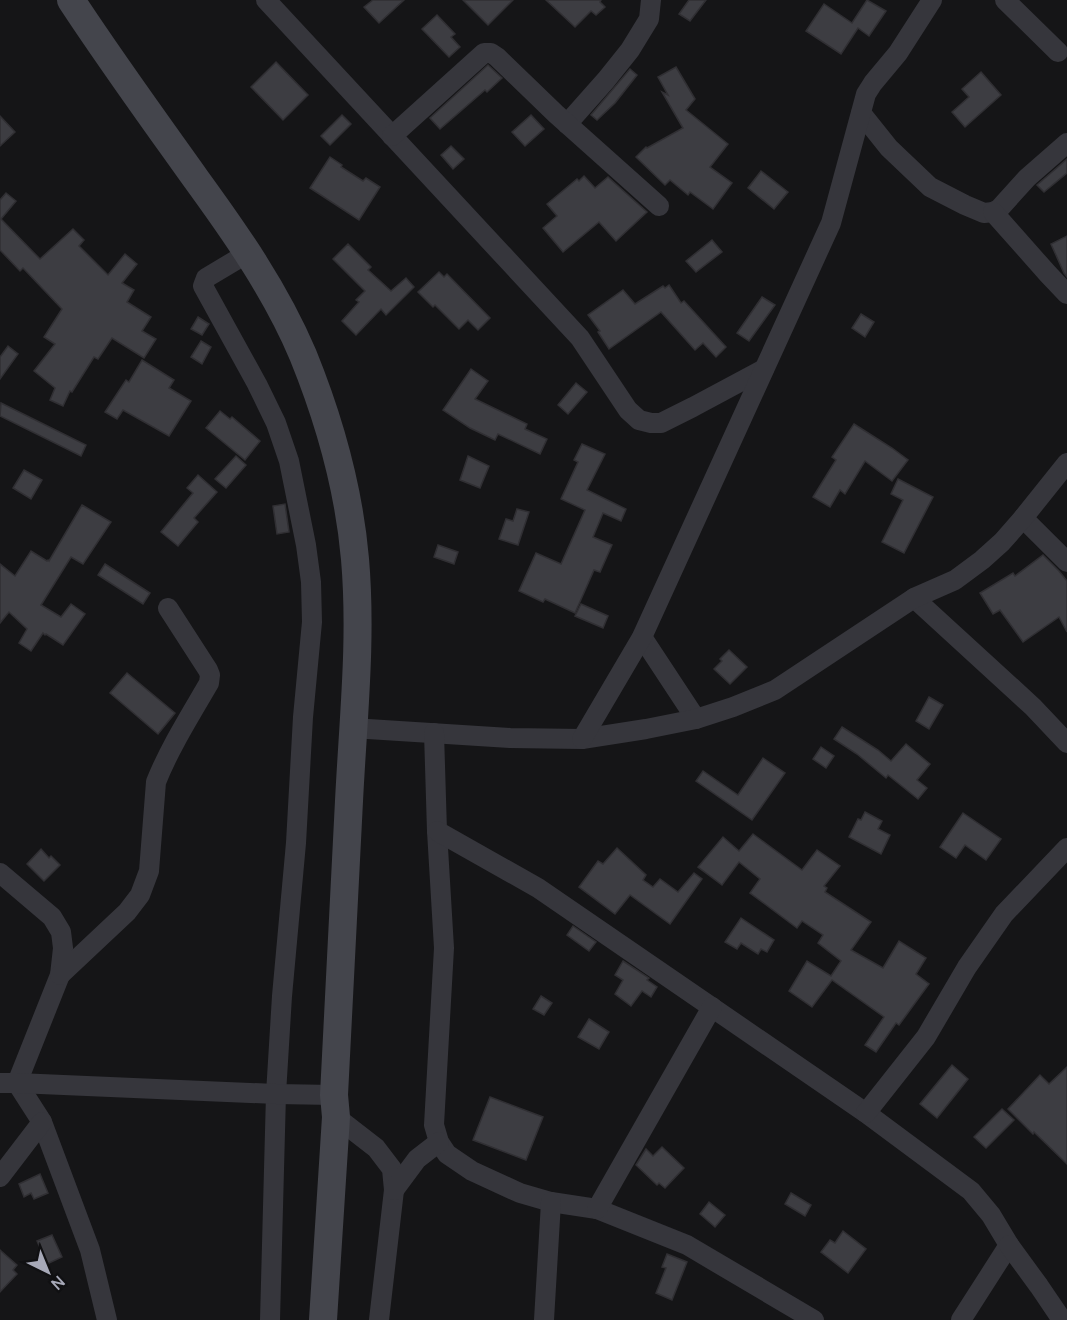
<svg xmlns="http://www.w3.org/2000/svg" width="1067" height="1320" font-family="Manrope,sans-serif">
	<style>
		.building { fill: #3d3d42; stroke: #302f33; stroke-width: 1.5 }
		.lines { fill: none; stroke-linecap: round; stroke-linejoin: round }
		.minor { stroke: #36363c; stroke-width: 20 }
		.secondary { stroke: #44454c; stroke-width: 28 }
	</style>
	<rect width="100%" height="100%" fill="#151517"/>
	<g class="building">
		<polygon points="373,0 404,0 379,23 364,7"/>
		<polygon points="463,0 513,0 488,25"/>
		<polygon points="546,0 601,0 600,2 605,7 596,15 591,11 575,27"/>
		<polygon points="689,0 706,0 690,21 679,14"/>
		<polygon points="867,0 886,11 869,36 858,28 841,54 806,31 824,4 852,23"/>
		<polygon points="437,15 455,34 451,37 460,47 449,57 422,29"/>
		<polygon points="276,62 308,95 283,120 251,87"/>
		<polygon points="488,65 502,78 487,92 485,90 440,129 430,118"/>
		<polygon points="676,67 695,99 686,110 728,144 710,167 732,183 713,209 690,192 688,195 670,180 665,185 636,157 646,147 647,148 683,128 662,92 668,95 658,77"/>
		<polygon points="630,69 637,75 615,103 597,120 591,115"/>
		<polygon points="981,72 1001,95 965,127 952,112 969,97 962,89"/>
		<polygon points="342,115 351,124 330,145 321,136"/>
		<polygon points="531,115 544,129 525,146 512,132"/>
		<polygon points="0,116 15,132 0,146"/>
		<polygon points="451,146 464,159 453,169 441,155"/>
		<polygon points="330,157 342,165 341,167 363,181 366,178 380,187 359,220 310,188"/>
		<polygon points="1067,159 1067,173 1044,192 1037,185"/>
		<polygon points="761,171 788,192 774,209 748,188"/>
		<polygon points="584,176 595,188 608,177 647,212 616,241 599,222 563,252 543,228 557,216 547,204 577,179 579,181"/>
		<polygon points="6,193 16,201 1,219 40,259 73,229 84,240 79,246 108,275 125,254 137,264 122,283 134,290 127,302 151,317 142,331 156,339 144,358 112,338 98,359 94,357 72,392 70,391 63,406 50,400 55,388 34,371 55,344 44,337 62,309 23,268 20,271 0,250 0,200"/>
		<polygon points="1067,236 1067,277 1064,273 1051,244"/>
		<polygon points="712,240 722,252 696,272 686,261"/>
		<polygon points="348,244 371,267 368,270 391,291 406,278 414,287 386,315 381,309 356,335 342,321 359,302 356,300 365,291 333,259"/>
		<polygon points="439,272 444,277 447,274 490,318 478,330 468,320 459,329 435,305 433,307 418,292"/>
		<polygon points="669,285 681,303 684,301 726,347 716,357 703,343 695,350 661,312 609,349 598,332 600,331 588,315 623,290 635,304 663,286 665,288"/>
		<polygon points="762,297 775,305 749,341 737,333"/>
		<polygon points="861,314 874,322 865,337 852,328"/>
		<polygon points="198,317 209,324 202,335 191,329"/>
		<polygon points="201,341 211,347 202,364 191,357"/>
		<polygon points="8,346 18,354 0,379 0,357"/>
		<polygon points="142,360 174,380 169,388 191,401 169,436 123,410 117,419 105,412 126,380 129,382"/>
		<polygon points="471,369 488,381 475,399 527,424 525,429 547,439 540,454 498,434 495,440 470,428 443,410"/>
		<polygon points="576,383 587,392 568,414 558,405"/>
		<polygon points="1,403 86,445 81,456 0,416"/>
		<polygon points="220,411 230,419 232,417 260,441 245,460 206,428"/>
		<polygon points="854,424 892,448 908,460 892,481 865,461 845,494 840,490 830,507 813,497 836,460 832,457"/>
		<polygon points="582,444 605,454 587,490 626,509 621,521 603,513 593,537 612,545 600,572 594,570 575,613 545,599 543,602 519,591 536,553 561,564 585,510 561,499 578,462 574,460"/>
		<polygon points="236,456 246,465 226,488 215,479"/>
		<polygon points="468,456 489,466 480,488 460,480"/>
		<polygon points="24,470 42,480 31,499 13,488"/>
		<polygon points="198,475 217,492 194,518 198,522 178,546 161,532 193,493 187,488"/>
		<polygon points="898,479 933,497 904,553 882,542 903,500 891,494"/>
		<polygon points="285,504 289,532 277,534 273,506"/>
		<polygon points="82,505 111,522 83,564 71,557 41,605 61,617 71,604 85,614 63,645 46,634 45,635 43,633 31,651 19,643 27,629 9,612 0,623 0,564 15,576 31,551 47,561 48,560 49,561"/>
		<polygon points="517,509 529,512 518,545 499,539 506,519 513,521"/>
		<polygon points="438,545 458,552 454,564 434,557"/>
		<polygon points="1043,555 1059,571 1067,581 1067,632 1059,617 1023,642 1000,610 993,614 980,593 1013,573 1015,576"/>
		<polygon points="105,564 150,593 143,604 98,575"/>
		<polygon points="581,604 608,616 603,628 575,616"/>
		<polygon points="729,650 747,667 730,684 714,669 722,661 720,659"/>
		<polygon points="127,673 175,713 158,734 110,693"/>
		<polygon points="929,697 943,705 929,729 916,721"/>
		<polygon points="842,727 878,750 891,761 906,744 930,764 917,780 927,788 918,799 888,775 886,778 857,754 834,739"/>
		<polygon points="821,747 834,756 826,768 813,759"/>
		<polygon points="763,758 785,773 752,820 696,781 703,771 738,795"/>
		<polygon points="865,812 882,821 878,829 890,835 881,854 849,837 858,819 861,820"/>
		<polygon points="963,813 1001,839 986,860 965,845 956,858 940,847"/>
		<polygon points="753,834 802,870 817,850 840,866 824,886 827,888 825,892 871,922 851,950 883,968 899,941 926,958 916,974 929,984 899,1025 896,1023 876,1052 865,1045 884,1017 832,980 812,1007 789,991 807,961 831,976 841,961 818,943 823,935 802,921 797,928 750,893 760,879 739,862 722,885 698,867 723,837 739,851"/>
		<polygon points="617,848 646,875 643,880 653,887 660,879 678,892 694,873 702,879 670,924 630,895 615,914 579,887 598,861 603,864"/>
		<polygon points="41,849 49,858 51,856 60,865 44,881 27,864"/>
		<polygon points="741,918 774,940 767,952 761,949 758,954 741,943 737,949 725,942"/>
		<polygon points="573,926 596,942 589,951 567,935"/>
		<polygon points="623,961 649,978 647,980 657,987 651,997 642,991 631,1006 615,994 623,980 615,975"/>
		<polygon points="541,996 552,1003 544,1015 533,1009"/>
		<polygon points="589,1019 609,1032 599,1049 578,1037"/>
		<polygon points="952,1065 968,1079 937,1118 920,1104"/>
		<polygon points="1067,1067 1067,1164 1034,1132 1033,1134 1008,1109 1040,1075 1049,1084"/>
		<polygon points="490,1097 543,1117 526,1160 473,1140"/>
		<polygon points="1002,1109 1014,1120 986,1148 974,1137"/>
		<polygon points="662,1147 684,1168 665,1188 659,1183 657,1185 636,1165 646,1149 653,1156"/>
		<polygon points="40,1174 48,1193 34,1199 31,1193 24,1197 19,1184"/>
		<polygon points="791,1193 811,1205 805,1216 785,1204"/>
		<polygon points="709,1202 725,1215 715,1227 700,1214"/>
		<polygon points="843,1231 866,1249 848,1273 821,1252 830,1240 835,1243"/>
		<polygon points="52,1235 62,1257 47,1264 37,1241"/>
		<polygon points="0,1250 17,1265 13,1270 17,1274 0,1292"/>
		<polygon points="667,1254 687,1262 672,1300 656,1293 666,1268 662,1267"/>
	</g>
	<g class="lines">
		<g class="minor">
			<polyline points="266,0 580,338 628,410 639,420 651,423 661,423 693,407 764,369"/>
			<polyline points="1005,0 1058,52"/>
			<polyline points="861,113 889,148 930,187 965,205 984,213 993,212 999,209 1027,178 1067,143"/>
			<polyline points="567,124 606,80 630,50 649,19 651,0"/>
			<polyline points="392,136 484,53 491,53 497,57 556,114 659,206"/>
			<polyline points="993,212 1048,274 1067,294"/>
			<polyline points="248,253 206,278 203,286 257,384 276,423 289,461 306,545 311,582 312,622 303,717 296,843 282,996 276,1094 270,1320"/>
			<polyline points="1023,518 1067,562"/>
			<polyline points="914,598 1033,707 1067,743"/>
			<polyline points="642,637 696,719"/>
			<polyline points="352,728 510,738 582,739 646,729 696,719 733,707 775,690 914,598 955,580 982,560 1002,542 1023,518 1067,463"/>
			<polyline points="434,733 437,831 444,948 434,1125 439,1142 447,1154 472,1171 520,1193 551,1202 597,1209 687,1245 814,1320"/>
			<polyline points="582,739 642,637 831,223 866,94 873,83 898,53 932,0"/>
			<polyline points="437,831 538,888 866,1113 971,1191 991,1215 1009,1245 961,1320"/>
			<polyline points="0,873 52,917 61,932 63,948 60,975 17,1083 42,1122 90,1250 107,1320"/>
			<path d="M60 975 127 912 140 895 149 871 156 782C169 749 191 714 209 683L210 675 208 670 168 608"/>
			<polyline points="0,1083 17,1083 276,1094 334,1095"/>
			<polyline points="866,1113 926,1037 967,967 1004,914 1067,848"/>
			<polyline points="336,1117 376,1148 392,1169 394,1190 379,1320"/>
			<polyline points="0,1177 42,1122"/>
			<polyline points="394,1190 417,1159 439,1142"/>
			<polyline points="597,1209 712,1007"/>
			<polyline points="1009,1245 1039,1286 1062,1320"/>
			<polyline points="544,1320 551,1202"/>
		</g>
		<path class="secondary" d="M71 0C111 61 154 120 196 179 236 234 276 291 303 355 329 419 349 490 355 559 362 640 353 720 349 801 344 899 339 997 334 1095L336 1117 323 1320"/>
	</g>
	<g transform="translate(48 1272) rotate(137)" stroke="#101012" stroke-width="4.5" paint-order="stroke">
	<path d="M0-4.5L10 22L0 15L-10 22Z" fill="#a7a9b8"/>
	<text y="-9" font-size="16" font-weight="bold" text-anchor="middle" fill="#a7a9b8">N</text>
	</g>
</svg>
